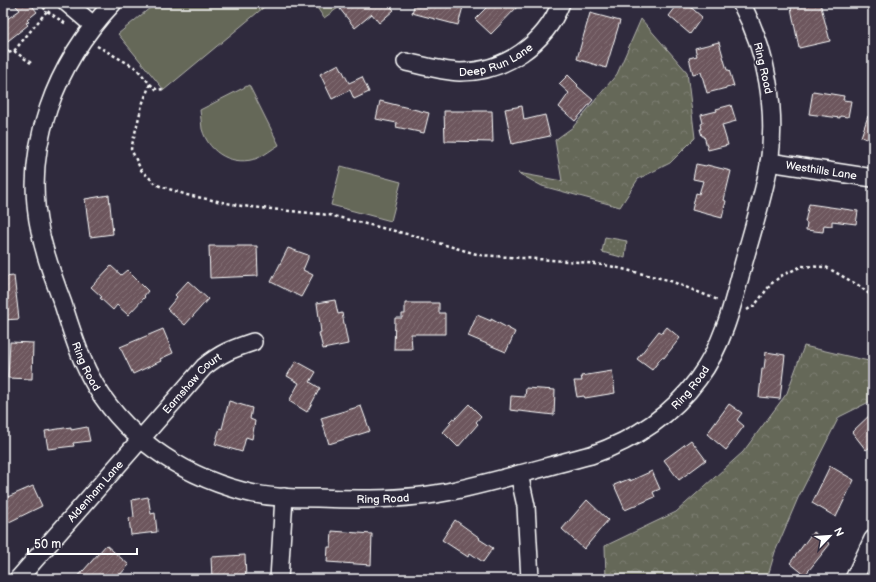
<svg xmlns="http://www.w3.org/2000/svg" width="876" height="582" font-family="'Balsamiq Sans',sans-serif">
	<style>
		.grass { fill: #656759; stroke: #b2b3ac }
		.forest { fill: url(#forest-crowns); stroke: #b2b3ac }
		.park { fill: url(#park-dots); stroke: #b2b3ac }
		.building { fill: url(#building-hatch); stroke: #fff }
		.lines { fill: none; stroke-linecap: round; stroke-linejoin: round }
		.minor-casing { stroke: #fff; stroke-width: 20 }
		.path { stroke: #fff; stroke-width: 2.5; stroke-dasharray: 3 3; stroke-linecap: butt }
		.minor { stroke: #2f2a3d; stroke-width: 17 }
		.labels { text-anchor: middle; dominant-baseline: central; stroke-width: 3.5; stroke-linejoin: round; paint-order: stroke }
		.street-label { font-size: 11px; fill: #fff; stroke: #2f2a3d }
	</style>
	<defs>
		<pattern id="forest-crowns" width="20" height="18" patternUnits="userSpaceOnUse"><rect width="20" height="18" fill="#656759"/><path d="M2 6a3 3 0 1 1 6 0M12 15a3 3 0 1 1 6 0" fill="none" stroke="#7c7e72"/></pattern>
		<pattern id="park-dots" width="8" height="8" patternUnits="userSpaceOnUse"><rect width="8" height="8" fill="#656759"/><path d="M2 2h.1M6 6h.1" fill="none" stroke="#7c7e72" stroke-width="1.8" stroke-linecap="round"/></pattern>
		<pattern id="building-hatch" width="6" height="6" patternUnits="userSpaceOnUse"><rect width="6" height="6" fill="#6d565d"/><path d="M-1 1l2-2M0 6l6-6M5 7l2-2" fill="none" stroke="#836f75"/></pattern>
	</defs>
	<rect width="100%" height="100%" fill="#2f2a3d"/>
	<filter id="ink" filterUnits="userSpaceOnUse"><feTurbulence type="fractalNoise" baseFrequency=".025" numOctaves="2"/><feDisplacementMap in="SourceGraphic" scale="8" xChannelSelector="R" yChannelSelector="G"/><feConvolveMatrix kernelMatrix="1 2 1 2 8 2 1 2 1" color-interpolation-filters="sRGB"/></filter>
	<g filter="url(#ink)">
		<g class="grass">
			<polygon points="156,3 269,3 164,90 118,34"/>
			<path d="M249 85 279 145C272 149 265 155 258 158 234 167 209 154 202 129 201 123 201 116 200 110Z"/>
			<polygon points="341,166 401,182 391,221 331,205"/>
		</g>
		<g class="forest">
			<polygon points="314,3 345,3 324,18"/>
			<polygon points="641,19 687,72 695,138 670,163 638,179 620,207 542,186 518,173 562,181 555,140 573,127 617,74"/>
			<polygon points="804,346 873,362 873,400 839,417 798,498 775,552 767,579 606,579 605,546 676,512 743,452 787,393"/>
		</g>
		<polygon class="park" points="605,237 627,241 625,258 602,252"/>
		<g class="building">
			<polygon points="13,3 30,3 37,12 27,20 29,22 26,23 28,25 4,44 3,42 3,22 20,10"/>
			<polygon points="347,3 387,3 394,10 379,23 372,14 355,28 340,9"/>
			<polygon points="415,3 464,3 458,25 412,13"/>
			<polygon points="491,3 521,3 491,34 475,19"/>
			<polygon points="679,3 686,3 702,17 690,34 669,16"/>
			<polygon points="790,3 820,3 830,41 799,48"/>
			<polygon points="590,13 620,21 606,68 577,59"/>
			<polygon points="719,42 727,70 729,70 734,86 707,93 701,72 693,74 689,58 697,56 695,48"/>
			<polygon points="339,64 349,83 362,77 369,92 354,99 350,90 332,99 320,74"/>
			<polygon points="568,75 578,85 577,86 593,100 575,121 559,107 569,93 559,84"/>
			<polygon points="813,91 844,96 843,100 851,101 848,117 840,116 840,118 809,114"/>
			<polygon points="380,101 429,113 424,133 396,127 397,123 376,119"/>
			<polygon points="731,105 736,121 722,125 728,145 708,150 704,136 702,136 700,129 702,129 701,124 703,123 701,115 717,111 716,109"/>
			<polygon points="522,106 524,120 545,115 550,136 512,144 505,109"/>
			<polygon points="444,111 492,111 493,142 445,141"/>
			<polygon points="868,116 873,117 873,141 861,137"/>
			<polygon points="696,164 706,166 707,165 731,171 724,200 726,201 722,218 692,210 696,193 699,194 703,181 693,179"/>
			<polygon points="109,195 113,234 90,237 85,199"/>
			<polygon points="809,204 858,211 856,224 832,221 832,226 824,225 823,232 806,230 807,223 805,222"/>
			<polygon points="872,221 873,221 873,244 870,243"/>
			<polygon points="209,246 257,246 258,276 210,278"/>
			<polygon points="288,248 308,255 308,258 303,270 313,275 301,297 271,282"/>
			<polygon points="111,266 121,275 127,270 148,291 144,296 145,297 128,315 117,305 113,310 100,298 102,297 91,287"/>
			<polygon points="14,276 19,319 3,320 3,277"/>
			<polygon points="188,281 208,299 185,325 167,309 177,297 175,295"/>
			<polygon points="335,300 338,314 342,313 348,344 323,349 319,333 321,332 317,303"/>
			<polygon points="405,303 439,303 439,313 445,313 445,334 411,334 412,349 394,349 395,318 402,318 402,314 405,314"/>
			<polygon points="477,315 491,321 491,319 515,332 506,352 468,336"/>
			<polygon points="667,327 680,338 664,358 662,357 652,370 637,359 659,331 662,333"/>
			<polygon points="163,329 173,353 160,359 161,361 133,374 120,347"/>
			<polygon points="10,342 33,343 32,379 8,378"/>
			<polygon points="766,352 785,355 780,399 759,397 762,369 764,369"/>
			<polygon points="296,361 316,372 310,382 320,388 307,412 289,401 299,383 287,376"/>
			<polygon points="612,371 615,393 585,398 584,396 577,397 574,381 582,381 581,376"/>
			<polygon points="526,388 555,390 554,415 510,410 511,396 525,397"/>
			<polygon points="229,401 252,408 250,419 255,421 252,439 246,437 242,452 215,444 220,428 222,429"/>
			<polygon points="469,404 481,416 476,422 478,424 458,447 443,432 451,423 449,422 453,418 455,419"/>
			<polygon points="729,404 742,413 737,420 744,426 726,450 707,434"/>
			<polygon points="361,406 370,431 329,444 321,418"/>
			<polygon points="873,412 873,445 866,450 852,432"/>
			<polygon points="71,427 71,430 87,427 90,441 73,443 74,446 48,449 45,431"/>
			<polygon points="691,440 706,460 679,480 664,460"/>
			<polygon points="830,466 854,480 836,517 812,503"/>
			<polygon points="652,471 660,489 653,492 655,497 625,510 614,485 629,479 630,481"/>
			<polygon points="33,486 42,506 7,523 3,515 3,499"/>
			<polygon points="148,497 151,514 155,513 157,532 131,535 129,518 134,517 132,500"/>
			<polygon points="587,500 608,520 584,549 562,529"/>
			<polygon points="455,520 480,538 479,539 493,548 483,562 470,553 468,557 442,540"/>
			<polygon points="332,531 372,534 371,565 327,562 328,547 331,547"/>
			<polygon points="813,532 830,544 805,575 790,563"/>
			<polygon points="106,545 129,565 116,579 76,579"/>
			<polygon points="245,555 246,579 212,579 211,557"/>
		</g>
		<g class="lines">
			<defs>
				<g id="minor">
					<polyline points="67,3 93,25"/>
					<path id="s1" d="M113 3C56 63 22 148 40 231 45 256 54 280 63 304 71 329 78 353 90 376 121 435 179 474 242 491 267 498 293 498 318 498 361 500 405 500 447 492 495 482 544 467 591 455 634 440 671 416 698 379 723 346 733 304 743 265 752 232 763 198 769 165 777 110 767 51 741 3"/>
					<path id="s2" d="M406 62C424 66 442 71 460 72 505 72 545 44 561 3"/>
					<path id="s3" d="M769 162 873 178"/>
					<polyline points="519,474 526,506 530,579"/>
					<path id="s4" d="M18 579 204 367C221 353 232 349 253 342"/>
					<polyline points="279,579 284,497"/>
					<polyline points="854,579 873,539"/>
				</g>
			</defs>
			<use href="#minor" class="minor-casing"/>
			<g class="path">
				<polyline points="39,3 47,11 66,24"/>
				<polyline points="3,45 10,53"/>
				<polyline points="97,46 136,68 150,84 142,105 131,149 141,170 157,185 187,195 242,206 329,215 411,235 480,255 580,262 610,266 668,280 718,300"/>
				<polyline points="14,51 31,63"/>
				<polyline points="3,55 14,51 47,11"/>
				<polyline points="150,84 157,90 164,89"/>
				<polyline points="747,310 755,305 771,284 781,276 802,266 826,267 858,285 873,297"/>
			</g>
			<use href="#minor" class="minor"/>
		</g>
	</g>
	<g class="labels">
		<g class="street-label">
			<text stroke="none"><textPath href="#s2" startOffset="93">Deep Run Lane</textPath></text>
			<text transform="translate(763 68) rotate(77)">Ring Road</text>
			<text stroke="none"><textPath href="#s3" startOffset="53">Westhills Lane</textPath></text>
			<text stroke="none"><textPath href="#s1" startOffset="392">Ring Road</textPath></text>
			<text stroke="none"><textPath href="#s4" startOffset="262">Earnshaw Court</textPath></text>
			<text stroke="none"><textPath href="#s1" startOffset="1075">Ring Road</textPath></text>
			<text stroke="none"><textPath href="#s4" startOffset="117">Aldenham Lane</textPath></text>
			<text stroke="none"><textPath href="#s1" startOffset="740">Ring Road</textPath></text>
		</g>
	</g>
	<rect width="876" height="582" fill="none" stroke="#2f2a3d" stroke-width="16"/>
	<rect x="8" y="8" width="860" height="566" fill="none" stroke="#fff" stroke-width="1.5" filter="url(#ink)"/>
	<g transform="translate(830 536) rotate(65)" stroke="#2f2a3d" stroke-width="3" paint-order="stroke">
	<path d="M0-3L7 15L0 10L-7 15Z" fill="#ffffff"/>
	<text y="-6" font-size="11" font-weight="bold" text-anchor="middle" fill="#ffffff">N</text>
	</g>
	<path d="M28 548v6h109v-6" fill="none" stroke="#ffffff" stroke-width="2"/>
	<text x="34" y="548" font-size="12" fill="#ffffff" stroke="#2f2a3d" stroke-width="3" paint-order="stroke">50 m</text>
</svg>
